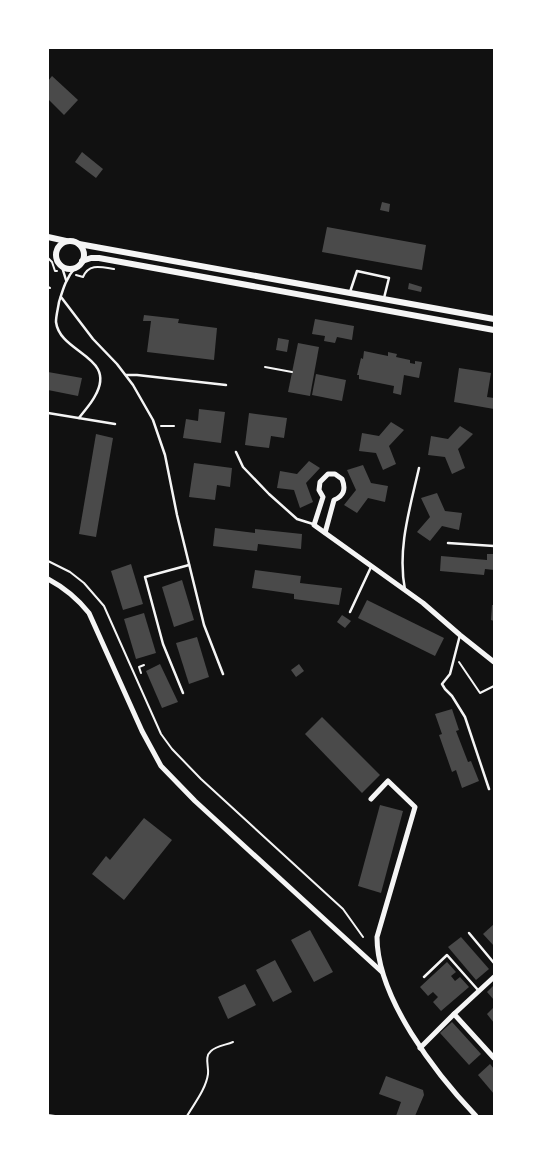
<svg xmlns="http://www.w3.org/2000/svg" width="542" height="1164" font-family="Karla,sans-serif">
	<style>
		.building { fill: #4a4a4a }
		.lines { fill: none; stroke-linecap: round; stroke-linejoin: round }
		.path { stroke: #f5f5f5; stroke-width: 2 }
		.service { stroke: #f5f5f5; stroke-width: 2.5 }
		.minor { stroke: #f5f5f5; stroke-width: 5 }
		.tertiary { stroke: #f5f5f5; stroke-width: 6 }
	</style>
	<rect width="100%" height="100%" fill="#111"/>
	<g class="building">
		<polygon points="52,76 78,100 64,115 48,99 48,81"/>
		<polygon points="82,152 103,169 96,178 75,162"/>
		<polygon points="382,202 390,204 389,212 380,210"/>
		<polygon points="327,227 426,245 422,270 322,252"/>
		<polygon points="409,283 422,287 421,292 408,289"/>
		<polygon points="144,315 179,319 178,323 217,328 214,360 147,352 151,321 143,321"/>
		<polygon points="315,319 354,326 352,340 337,337 335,343 324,341 325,336 312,334"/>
		<polygon points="278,338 289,340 287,352 276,350"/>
		<polygon points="298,343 319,347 310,396 288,392"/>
		<polygon points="364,351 388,356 388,352 397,354 396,357 410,360 410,363 415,364 415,361 422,362 419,378 404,375 401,395 393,393 394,386 359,379 359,375 357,375 361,358 363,359"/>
		<polygon points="459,368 491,373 487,397 494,398 494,409 454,402"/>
		<polygon points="48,372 82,378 78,396 48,390"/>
		<polygon points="316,374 346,380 342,401 312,395"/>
		<polygon points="199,409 225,412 221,443 183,438 186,419 198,421"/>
		<polygon points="249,413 287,418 284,438 271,436 269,448 245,445"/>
		<polygon points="391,422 404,430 389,446 396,464 383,470 376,453 359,451 362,433 379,436"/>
		<polygon points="460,426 473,434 458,449 465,468 452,474 445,457 428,455 431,436 448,439"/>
		<polygon points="96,434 113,438 96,537 79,534"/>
		<polygon points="309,461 320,468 306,483 313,502 300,508 294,490 277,488 280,471 297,474"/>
		<polygon points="194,463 232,468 230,487 217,485 215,500 189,497"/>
		<polygon points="363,465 371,483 388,486 385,502 368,498 357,513 344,505 356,490 347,470"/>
		<polygon points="437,493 445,511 462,513 459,530 442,526 430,541 417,532 430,517 421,498"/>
		<polygon points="215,528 255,533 255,529 302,534 301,549 258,544 257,551 213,546"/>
		<polygon points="487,554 494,554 494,570 485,569 484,575 440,571 441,556 487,560"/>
		<polygon points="131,564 143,604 123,610 111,571"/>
		<polygon points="255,570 301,576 300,583 342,588 339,605 294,599 294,594 252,588"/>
		<polygon points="182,580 194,620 174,627 162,587"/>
		<polygon points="367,600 444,638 435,656 358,618"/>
		<polygon points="492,605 494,605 494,621 491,620"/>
		<polygon points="144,613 156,653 136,659 124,619"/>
		<polygon points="342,615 351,621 345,628 337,622"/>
		<polygon points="197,637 209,677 189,684 176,643"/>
		<polygon points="160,664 178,702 162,708 146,671"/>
		<polygon points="299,664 304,671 296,677 291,670"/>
		<polygon points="452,709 459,730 456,731 468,762 471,761 479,781 462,788 456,770 452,772 439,735 442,734 435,714"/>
		<polygon points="322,717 380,775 362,793 305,734"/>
		<polygon points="380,805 403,811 381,893 358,886"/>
		<polygon points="144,818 172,840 124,900 92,874 106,856 110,860"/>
		<polygon points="494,924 494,946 483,934"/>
		<polygon points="310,930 333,972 314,982 291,940"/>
		<polygon points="461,937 489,969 476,980 448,947"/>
		<polygon points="275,960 292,992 273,1002 256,970"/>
		<polygon points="447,962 456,972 451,976 455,981 460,977 469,987 441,1011 433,1002 438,997 433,992 428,996 420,987"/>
		<polygon points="245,984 256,1005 228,1019 218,997"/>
		<polygon points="494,985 494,1000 487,992"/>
		<polygon points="494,1007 494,1023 487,1014"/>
		<polygon points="452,1022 481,1054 469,1065 440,1033"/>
		<polygon points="490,1064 494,1069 494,1094 478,1075"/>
		<polygon points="386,1076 423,1090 424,1095 415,1116 396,1116 401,1102 379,1094"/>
	</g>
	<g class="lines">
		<g class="path">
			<polyline points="48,258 52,262 55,271 57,271"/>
			<path d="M76 275 83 277C89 263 101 267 114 269"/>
			<polyline points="48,287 50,288"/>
			<polyline points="265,367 292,372"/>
			<polyline points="161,426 174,426"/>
			<polyline points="48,561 70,572 84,583 104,606 161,734 172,749 201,779 343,909 363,937"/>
			<polyline points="459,662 480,693 494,686"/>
			<polyline points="141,673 139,667 144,665"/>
			<polyline points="48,1115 55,1116"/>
			<path d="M187 1116C194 1104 206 1089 208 1074 209 1066 204 1057 211 1051 216 1046 226 1045 233 1042"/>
		</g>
		<g class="service">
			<polyline points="62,267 66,280"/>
			<path d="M75 268C66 278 63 289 59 302 58 309 56 315 56 322 60 354 118 356 95 396 91 404 84 411 79 418"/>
			<polyline points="350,292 357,271 389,278 384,298"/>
			<polyline points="61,297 93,339 117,364 133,385 153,420 165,455 177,515 204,625 223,674"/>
			<polyline points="126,375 137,375 226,385"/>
			<polyline points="48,413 115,424"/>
			<polyline points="236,452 243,467 269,494 297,519 313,524"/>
			<polyline points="448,543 494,546"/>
			<path d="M405 590C397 549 410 508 419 468"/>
			<polyline points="350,612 371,567"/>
			<polyline points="460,635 450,674 442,684 445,689 452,696 465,717 489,789"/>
			<polyline points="183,693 163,644 145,577 189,565"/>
			<polyline points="469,933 494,963"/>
			<polyline points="424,977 447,955 478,990"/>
		</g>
		<g class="minor">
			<path d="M325 533 334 500C344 496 346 489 342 479L335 474H328L320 482 319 490 323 497 314 525 423 603 460 635 494 662"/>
			<path d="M48 579C65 588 77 598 89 613L142 731 161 766 195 801 382 972"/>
			<path d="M371 799 388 781 415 807 377 937C377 998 436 1074 476 1116"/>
			<polyline points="454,1014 494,1058"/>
			<polyline points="420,1048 454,1014 494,977"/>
		</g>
		<g class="tertiary">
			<polyline points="48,237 66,241"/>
			<circle cx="70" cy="255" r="14"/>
			<polyline points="79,244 494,319"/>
			<polyline points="82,261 91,258 99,258 494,330"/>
		</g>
	</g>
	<rect width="542" height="1164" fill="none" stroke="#ffffff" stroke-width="98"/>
</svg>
